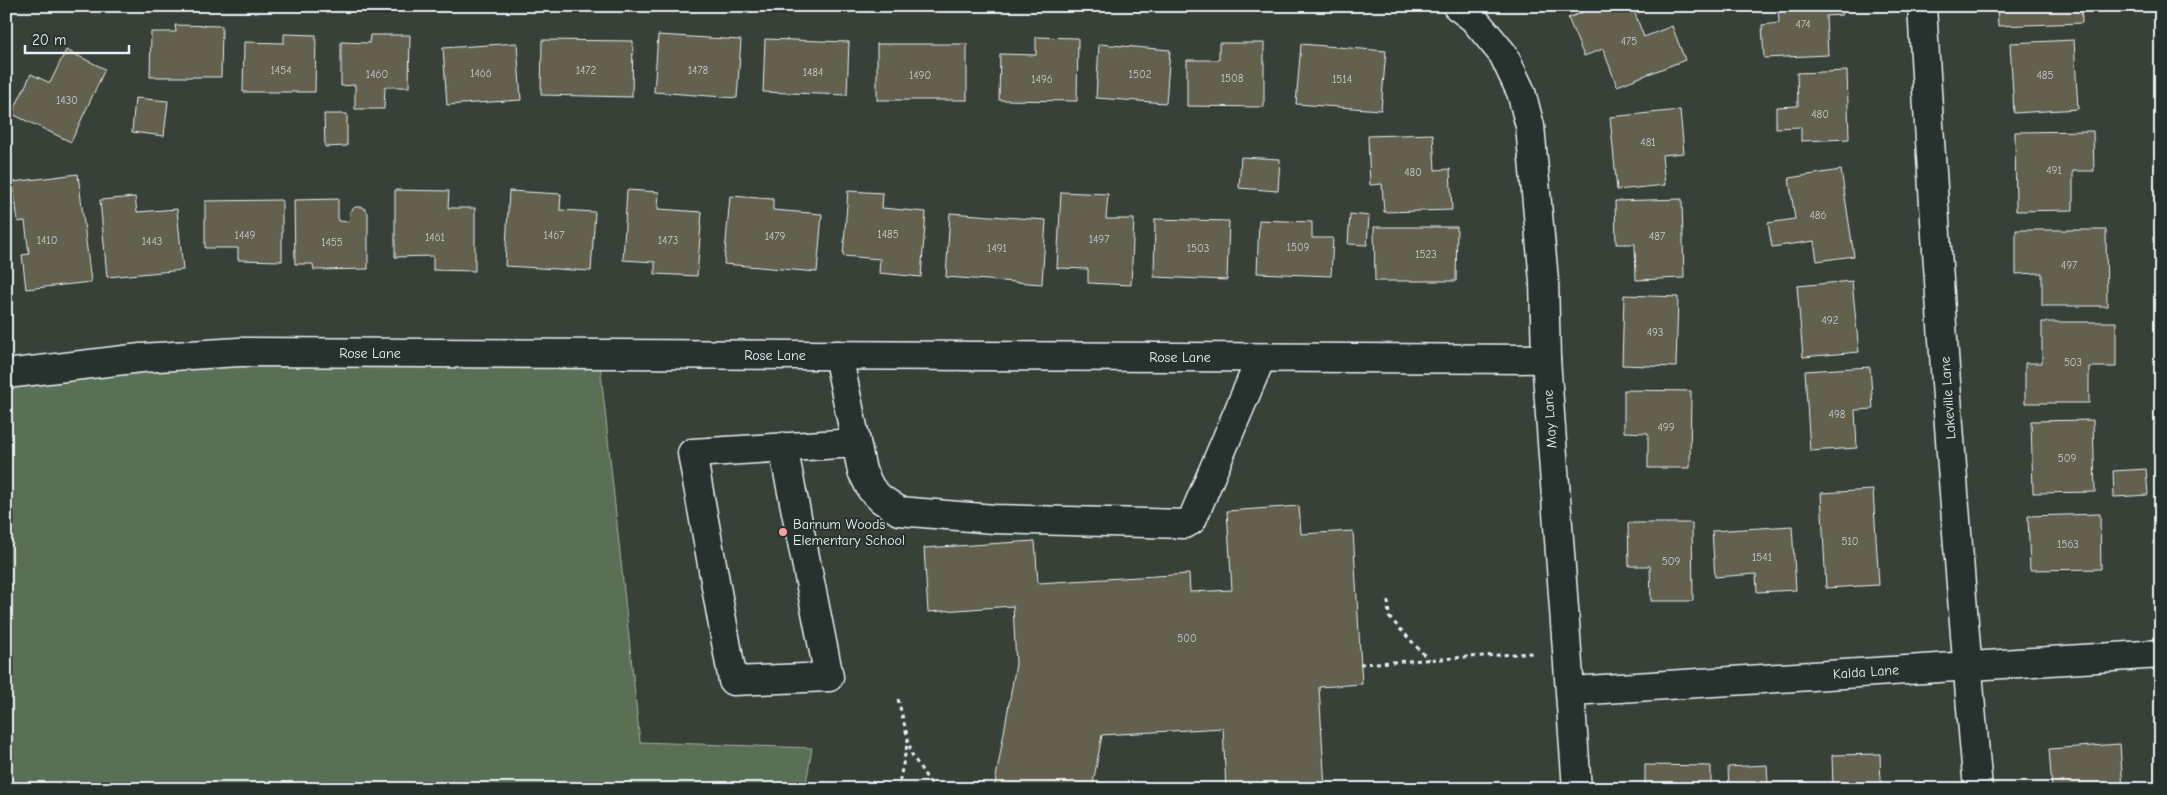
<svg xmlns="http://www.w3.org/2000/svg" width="2167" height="795" font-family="'Comic Neue',sans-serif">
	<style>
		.green { fill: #5a7054; stroke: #a1b0a6 }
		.building { fill: #63614d; stroke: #e8f1f8 }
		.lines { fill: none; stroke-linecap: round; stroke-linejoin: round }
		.minor-casing { stroke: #e8f1f8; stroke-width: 31 }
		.path { stroke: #e8f1f8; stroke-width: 3; stroke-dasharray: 4 4; stroke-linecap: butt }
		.minor { stroke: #26332d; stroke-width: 28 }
		.poi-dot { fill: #ff9aa2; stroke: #26332d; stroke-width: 2 }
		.labels { text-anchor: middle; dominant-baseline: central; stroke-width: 4; stroke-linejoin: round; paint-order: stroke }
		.number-label { font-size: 11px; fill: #c7cdcd }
		.street-label { font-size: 14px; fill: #e8f1f8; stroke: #26332d }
		.poi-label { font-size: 14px; fill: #e8f1f8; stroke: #26332d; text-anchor: start }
	</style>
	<rect width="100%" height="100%" fill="#384137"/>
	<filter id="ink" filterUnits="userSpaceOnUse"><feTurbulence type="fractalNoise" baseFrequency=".02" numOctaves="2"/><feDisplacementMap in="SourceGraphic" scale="10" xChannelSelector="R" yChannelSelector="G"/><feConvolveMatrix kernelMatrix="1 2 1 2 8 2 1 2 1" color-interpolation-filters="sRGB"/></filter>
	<g filter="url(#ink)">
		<polygon class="green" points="599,354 640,742 812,748 805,789 6,789 6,374 141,358"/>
		<g class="building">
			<polygon points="1598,6 1632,6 1644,37 1672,26 1685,60 1617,86 1603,49 1584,56 1568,18"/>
			<polygon points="1778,6 1842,6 1842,15 1826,16 1828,55 1764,58 1762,25 1779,23"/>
			<polygon points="1997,6 2081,6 2082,23 1998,26"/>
			<polygon points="175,25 222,26 221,77 150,77 151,32 176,32"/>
			<polygon points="284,34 316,35 315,92 243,92 244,42 284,43"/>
			<polygon points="370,35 410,35 409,87 385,87 384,109 355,109 355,85 341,86 341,42 369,43"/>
			<polygon points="658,35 741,40 737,98 654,92"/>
			<polygon points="1036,37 1078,38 1077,101 999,100 1000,54 1036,55"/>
			<polygon points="765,39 849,42 847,95 763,92"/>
			<polygon points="542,40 633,41 632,97 541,95"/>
			<polygon points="2074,40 2078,109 2014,113 2010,43"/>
			<polygon points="517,43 521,100 447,105 443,48"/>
			<polygon points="1219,43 1264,43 1264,107 1187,106 1187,60 1219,60"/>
			<rect x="877" y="44" width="90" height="56"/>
			<polygon points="1099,44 1170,50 1166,103 1096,98"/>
			<polygon points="1301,44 1386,51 1381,110 1296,104"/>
			<polygon points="66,50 105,69 71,142 12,114 31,74 50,83"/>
			<polygon points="1847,71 1849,139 1801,141 1801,127 1776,128 1776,107 1798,106 1797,73"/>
			<polygon points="135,98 168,101 164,136 132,132"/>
			<polygon points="1680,110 1684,153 1662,155 1665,185 1617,190 1610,117"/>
			<polygon points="324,114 347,114 347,146 325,147"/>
			<polygon points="2093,131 2094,171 2073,171 2073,210 2016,211 2015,132"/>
			<polygon points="1433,134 1435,170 1450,169 1452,210 1384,212 1382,184 1370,185 1368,136"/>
			<polygon points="1241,157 1280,159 1278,191 1239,188"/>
			<polygon points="1841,170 1854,256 1817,261 1814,241 1772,247 1768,223 1795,219 1789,178"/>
			<polygon points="78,174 91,282 26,289 22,255 29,254 25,221 18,222 13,182"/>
			<polygon points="395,190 449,191 448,208 475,208 475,271 433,270 433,256 395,257"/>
			<polygon points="627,190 659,192 658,209 702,212 697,276 655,274 655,262 623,260"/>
			<polygon points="509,191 561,194 560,210 595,212 591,271 505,266"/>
			<polygon points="848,191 883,193 882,208 926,212 921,277 879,273 880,259 843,256"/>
			<polygon points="1061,192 1108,194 1106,219 1134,219 1131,285 1088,283 1088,269 1057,268"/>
			<polygon points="730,196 773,199 773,210 822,214 817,272 724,264"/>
			<polygon points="135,197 137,212 177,209 183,270 107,277 100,200"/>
			<polygon points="338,199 338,221 349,222 350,212 355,207 363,207 368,213 368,269 314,270 313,264 295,264 294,200"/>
			<polygon points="1682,199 1684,278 1636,280 1635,244 1616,244 1615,201"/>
			<polygon points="282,200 282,261 238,260 238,248 205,248 205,201"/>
			<polygon points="950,213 1046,220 1042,284 946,277"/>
			<polygon points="1350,214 1369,216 1367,245 1348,244"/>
			<polygon points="1155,219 1229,221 1227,280 1154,277"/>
			<polygon points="1259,220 1312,222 1312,238 1333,238 1331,276 1257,273"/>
			<polygon points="1374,227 1457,227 1456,281 1375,281"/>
			<polygon points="2016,230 2106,230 2107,306 2042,306 2042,273 2016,274"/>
			<polygon points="1852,281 1859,352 1803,357 1797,286"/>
			<polygon points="1624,295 1678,297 1676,367 1622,365"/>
			<polygon points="2042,322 2116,322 2116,367 2089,367 2089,403 2025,403 2025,363 2042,363"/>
			<polygon points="1870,367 1873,409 1855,410 1857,448 1810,451 1805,371"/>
			<polygon points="1624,390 1691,391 1690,468 1648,468 1648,433 1624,432"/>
			<polygon points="2093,420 2095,492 2033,493 2031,421"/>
			<polygon points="2146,469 2148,495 2114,497 2113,471"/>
			<polygon points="1873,490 1879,585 1826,588 1821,493"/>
			<polygon points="1299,506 1301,534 1353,531 1362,684 1319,687 1325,789 1226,789 1223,728 1102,735 1092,789 994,789 1016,664 1013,606 928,612 924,548 1035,541 1038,583 1189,574 1190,592 1232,590 1227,511"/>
			<polygon points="2100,514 2101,569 2030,570 2028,516"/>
			<polygon points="1628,523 1692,523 1693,601 1651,601 1650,566 1629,566"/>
			<polygon points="1792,526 1796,590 1757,592 1756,574 1715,577 1712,531"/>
			<polygon points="2120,744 2123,789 2052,789 2049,749"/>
			<polygon points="1880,754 1881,788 1896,789 1833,789 1832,755"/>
			<polygon points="1645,765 1711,766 1711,789 1645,789"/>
			<polygon points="1767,765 1768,784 1806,782 1807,789 1729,789 1728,767"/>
		</g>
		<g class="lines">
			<defs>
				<g id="minor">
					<polyline points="1457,6 1473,18 1503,54 1521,92 1530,126 1544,281 1546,359 1577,789"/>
					<path d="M1922 6C1937 267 1955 528 1978 789"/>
					<polyline points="838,355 862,471 871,489 881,499 899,511 994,519 1185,524 1192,520 1261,358"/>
					<polyline points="6,374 141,358 239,352 1546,359"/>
					<polyline points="783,447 829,677 733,681 692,453 856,443"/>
					<polyline points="1572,691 2161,654"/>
				</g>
			</defs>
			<use href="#minor" class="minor-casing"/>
			<g class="path">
				<polyline points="1388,601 1389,617 1429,660"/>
				<polyline points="1360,664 1532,653"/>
				<polyline points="898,699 912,755 934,789"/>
				<polyline points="898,789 908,740"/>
			</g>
			<use href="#minor" class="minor"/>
		</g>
	</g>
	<circle class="poi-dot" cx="783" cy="532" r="5"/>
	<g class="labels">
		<g class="number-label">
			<text x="1803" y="24">474</text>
			<text x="1629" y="41">475</text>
			<text x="281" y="70">1454</text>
			<text x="586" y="70">1472</text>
			<text x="698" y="70">1478</text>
			<text x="813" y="72">1484</text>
			<text x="481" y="73">1466</text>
			<text x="377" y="74">1460</text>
			<text x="1140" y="74">1502</text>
			<text x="920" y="75">1490</text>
			<text x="2045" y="75">485</text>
			<text x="1232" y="78">1508</text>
			<text x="1042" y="79">1496</text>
			<text x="1342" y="79">1514</text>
			<text x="67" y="100">1430</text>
			<text x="1820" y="114">480</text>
			<text x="1648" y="142">481</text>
			<text x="2054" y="170">491</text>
			<text x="1413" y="172">480</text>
			<text x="1818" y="215">486</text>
			<text x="888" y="234">1485</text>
			<text x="245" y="235">1449</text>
			<text x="554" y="235">1467</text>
			<text x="775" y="236">1479</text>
			<text x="1657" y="236">487</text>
			<text x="435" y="237">1461</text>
			<text x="1099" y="239">1497</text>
			<text x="47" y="240">1410</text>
			<text x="668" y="240">1473</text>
			<text x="152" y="241">1443</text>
			<text x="332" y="242">1455</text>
			<text x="1298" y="247">1509</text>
			<text x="997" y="248">1491</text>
			<text x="1198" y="248">1503</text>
			<text x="1426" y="254">1523</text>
			<text x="2069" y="265">497</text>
			<text x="1830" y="320">492</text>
			<text x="1655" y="332">493</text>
			<text x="2073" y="362">503</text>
			<text x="1837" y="414">498</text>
			<text x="1666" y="427">499</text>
			<text x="2067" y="458">509</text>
			<text x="1850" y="541">510</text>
			<text x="2068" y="544">1563</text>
			<text x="1762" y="557">1541</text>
			<text x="1671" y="561">509</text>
			<text x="1187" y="638">500</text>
		</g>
		<g class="street-label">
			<text x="370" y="353">Rose Lane</text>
			<text x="775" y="355">Rose Lane</text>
			<text x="1180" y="357">Rose Lane</text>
			<text transform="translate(1948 398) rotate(-94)">Lakeville Lane</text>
			<text transform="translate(1550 419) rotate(-94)">May Lane</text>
			<text transform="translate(1866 672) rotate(-4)">Kalda Lane</text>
		</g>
		<g class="poi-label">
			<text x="793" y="524">Barnum Woods<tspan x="793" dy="16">Elementary School</tspan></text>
		</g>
	</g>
	<rect width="2167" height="795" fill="none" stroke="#26332d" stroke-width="25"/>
	<rect x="12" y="12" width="2142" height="770" fill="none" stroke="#e8f1f8" stroke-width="2" filter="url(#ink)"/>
	<path d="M25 45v8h104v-8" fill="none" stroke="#e8f1f8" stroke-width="2.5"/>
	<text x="32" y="45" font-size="15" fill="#e8f1f8" stroke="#26332d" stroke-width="4" paint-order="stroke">20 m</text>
</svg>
